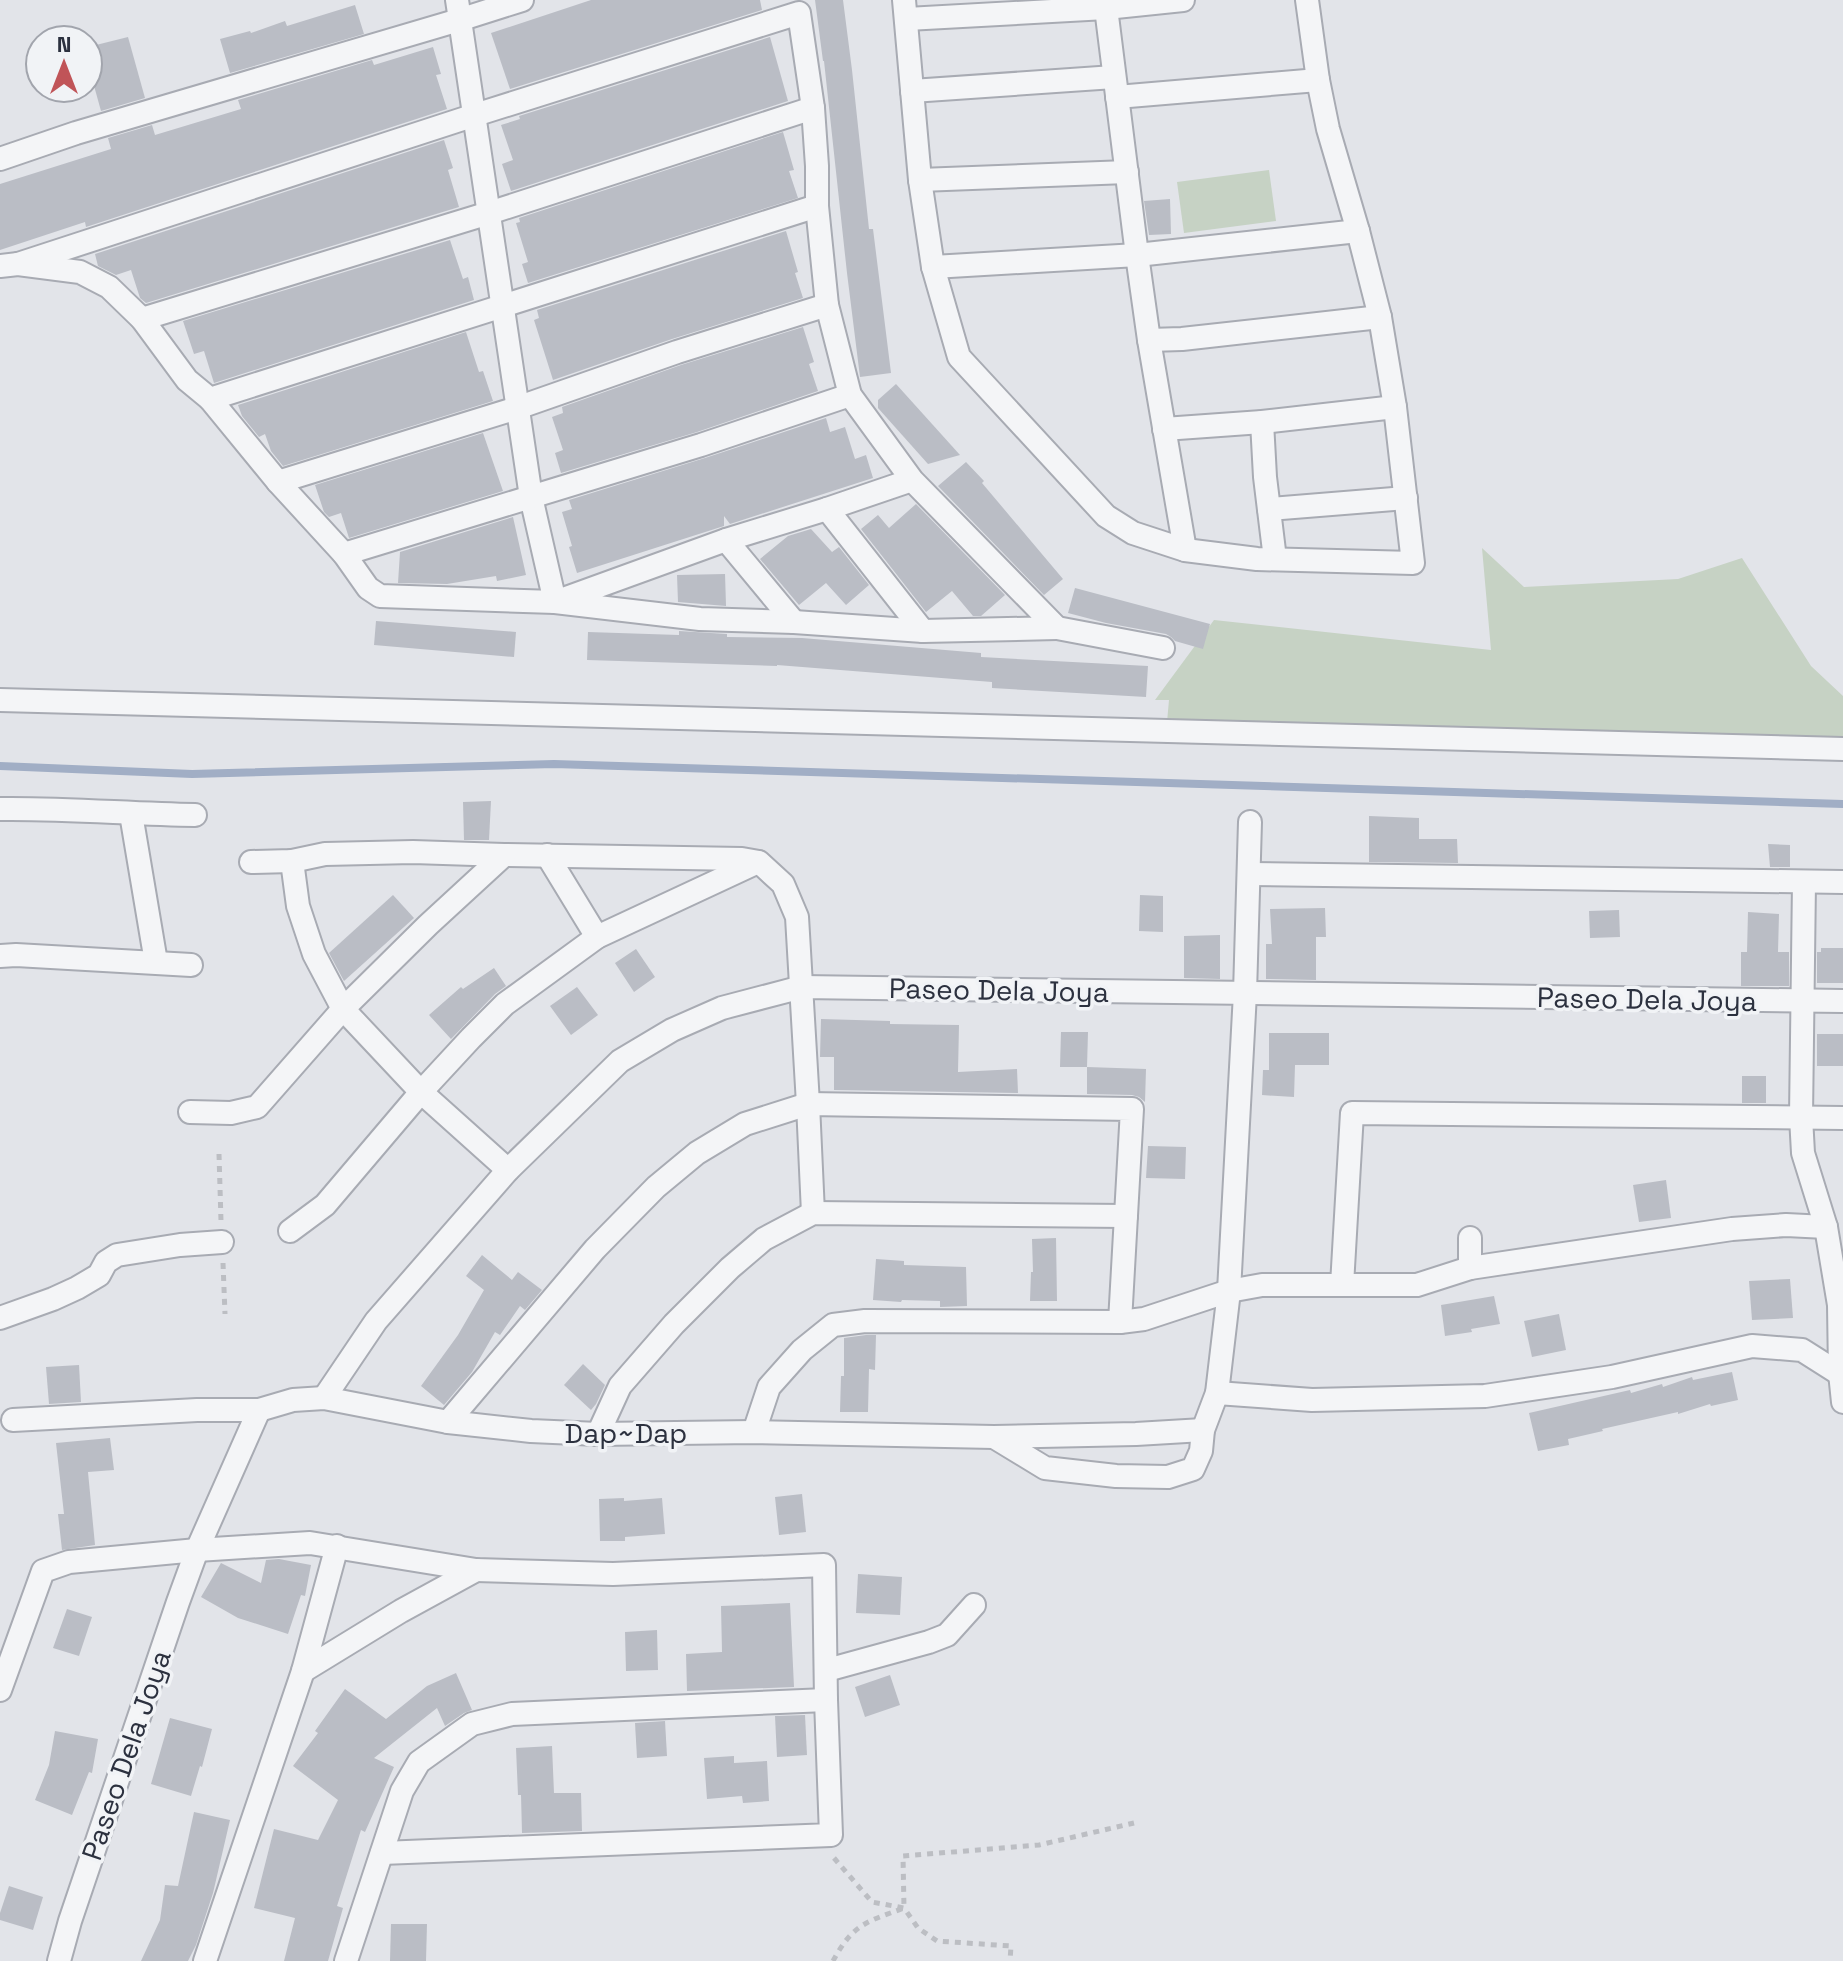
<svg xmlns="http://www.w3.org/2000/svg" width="1843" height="1961" font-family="'Space Grotesk',sans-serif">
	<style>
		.green { fill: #c6d2c4 }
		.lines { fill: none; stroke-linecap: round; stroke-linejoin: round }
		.stream { stroke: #a1aec5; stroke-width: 8 }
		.building { fill: #babdc5 }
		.minor-casing { stroke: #a8abb3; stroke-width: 26 }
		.path { stroke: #bcbec3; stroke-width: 5; stroke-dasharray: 6 6; stroke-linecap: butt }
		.minor { stroke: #f4f5f7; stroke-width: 22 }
		.labels { text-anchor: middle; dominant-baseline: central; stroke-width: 7; stroke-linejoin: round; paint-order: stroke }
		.street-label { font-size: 28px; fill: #2c313f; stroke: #f1f3f6 }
	</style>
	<rect width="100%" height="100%" fill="#e2e4e9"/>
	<g class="green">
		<polygon points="1269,170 1276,221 1184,233 1177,182"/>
		<polygon points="1482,548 1524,587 1678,579 1742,558 1811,666 1843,696 1843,746 1165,744 1169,700 1155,700 1214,620 1491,650"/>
	</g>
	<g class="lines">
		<polyline class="stream" points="0,766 192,774 554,764 1843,804"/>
	</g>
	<g class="building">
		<polygon points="591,0 760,0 762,10 510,89 491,33"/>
		<polygon points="815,0 843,0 852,70 869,229 873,229 891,373 860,377 847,273 824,61 823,61"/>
		<polygon points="355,5 364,34 230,73 220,39 250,31 251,33 285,21 287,26"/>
		<polygon points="128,37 145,98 101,111 88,64 88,47"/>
		<polygon points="770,37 788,101 511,191 502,164 513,160 501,125 520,119 519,116"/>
		<polygon points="433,47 441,74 436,75 447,109 86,227 85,222 0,250 0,184 111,149 108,138 152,125 155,135 241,109 238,100 372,60 374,65"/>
		<polygon points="783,132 794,170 789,171 798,198 528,283 522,264 528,262 516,223 520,222 519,218"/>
		<polygon points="444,140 453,168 448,170 459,207 146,303 140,298 131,270 116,275 98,266 95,254"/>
		<polygon points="1170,199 1171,234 1149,235 1144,201"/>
		<polygon points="786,231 798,272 795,273 803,298 672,339 553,380 534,320 539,318 537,310"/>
		<polygon points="450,240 463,279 468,277 474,300 214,383 204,351 194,354 183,321"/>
		<polygon points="803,327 814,362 809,364 818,391 697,432 561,473 555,453 563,450 552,417 563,413 562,407 681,365"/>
		<polygon points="466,332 479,372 483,371 493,401 283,466 271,451 265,434 259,437 242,416 238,405"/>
		<polygon points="896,384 960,455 928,464 878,408 878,400"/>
		<polygon points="826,418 830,432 845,427 855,459 866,455 873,478 730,524 724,516 724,526 577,573 569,547 572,546 562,512 572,509 569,500 705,458"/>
		<polygon points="483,433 503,491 349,538 341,513 329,517 324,512 315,485"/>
		<polygon points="966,462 984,481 982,483 1063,579 1044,595 938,486"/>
		<polygon points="916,504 1005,595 981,616 973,616 952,591 926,612 861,529 878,515 889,528"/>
		<polygon points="513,517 526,575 497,581 496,576 447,584 398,583 400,552"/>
		<polygon points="811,529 832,552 839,547 869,585 846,605 826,583 799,605 760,559 788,536"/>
		<polygon points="725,574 726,606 678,602 677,575"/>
		<polygon points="1075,588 1210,624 1203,649 1175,641 1171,637 1166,634 1106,623 1068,613"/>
		<polygon points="376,621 516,632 514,657 374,645"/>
		<polygon points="679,631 727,634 727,637 802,638 981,653 981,657 1148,666 1146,697 992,688 992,682 777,665 777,666 587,660 588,632 679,635"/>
		<polygon points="491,801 489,840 464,840 463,802"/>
		<polygon points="1369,816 1419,818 1419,839 1457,839 1458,863 1369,862"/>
		<polygon points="1768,844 1790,845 1790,867 1770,867"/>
		<polygon points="393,895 414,918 344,981 329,953"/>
		<polygon points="1140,895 1163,896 1163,932 1139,931"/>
		<polygon points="1325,908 1326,937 1316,937 1316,980 1266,979 1266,944 1272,944 1270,909"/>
		<polygon points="1619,910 1620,937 1590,938 1589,911"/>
		<polygon points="1748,912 1779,914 1778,952 1789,952 1789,986 1741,986 1741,952 1747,952"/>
		<polygon points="1220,935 1220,979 1184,978 1184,936"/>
		<polygon points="1821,948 1843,948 1843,983 1817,983 1817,952 1821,952"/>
		<polygon points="636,949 655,977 634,992 615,963"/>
		<polygon points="494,968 506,986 495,994 451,1039 429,1015 461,987 463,989"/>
		<polygon points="577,987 598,1015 571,1035 550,1006"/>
		<polygon points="821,1019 890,1021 890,1024 959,1025 958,1072 1017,1069 1018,1093 834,1090 834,1057 820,1057"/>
		<polygon points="1061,1032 1088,1032 1087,1067 1060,1067"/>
		<polygon points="1269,1033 1329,1033 1329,1065 1295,1065 1294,1097 1262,1095 1263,1070 1269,1070"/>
		<rect x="1817" y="1034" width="26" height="32"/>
		<polygon points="1087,1067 1146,1069 1145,1102 1139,1097 1132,1095 1087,1094"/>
		<rect x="1742" y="1076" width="24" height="27"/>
		<polygon points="1148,1146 1186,1147 1185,1179 1146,1178"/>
		<polygon points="1666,1180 1671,1218 1639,1222 1633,1185"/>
		<polygon points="1056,1238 1057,1301 1030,1301 1031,1272 1033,1272 1032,1239"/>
		<polygon points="482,1255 512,1280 518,1272 542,1290 525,1310 520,1306 500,1335 495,1332 472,1372 444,1405 421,1386 458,1335 484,1290 466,1276"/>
		<polygon points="876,1259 904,1261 904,1265 966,1267 967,1306 940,1307 940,1301 902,1300 901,1302 873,1300"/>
		<polygon points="1790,1279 1793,1318 1752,1320 1749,1281"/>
		<polygon points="1494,1296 1500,1324 1471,1329 1472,1332 1445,1336 1441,1305"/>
		<polygon points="1559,1314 1566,1350 1532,1357 1524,1321"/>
		<polygon points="866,1335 876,1335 875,1370 869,1369 868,1412 840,1412 841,1376 844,1376 844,1338"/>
		<polygon points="583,1364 605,1385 596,1404 591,1410 564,1385"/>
		<polygon points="79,1365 81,1402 49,1404 46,1367"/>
		<polygon points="1732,1372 1738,1400 1711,1406 1710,1404 1678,1414 1678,1412 1602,1429 1603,1431 1568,1439 1569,1445 1538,1451 1529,1413 1630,1390 1631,1393 1662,1384 1663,1387 1692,1377 1693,1380"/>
		<polygon points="110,1438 114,1470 88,1472 95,1545 62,1550 58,1514 64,1514 56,1443"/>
		<polygon points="802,1494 806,1532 779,1535 775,1497"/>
		<polygon points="624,1498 624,1501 662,1498 665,1534 625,1537 625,1541 600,1541 599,1499"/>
		<polygon points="279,1559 311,1565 305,1596 301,1595 288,1634 238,1618 201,1597 221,1563 261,1583 266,1560"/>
		<polygon points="858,1574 902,1577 900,1615 856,1613"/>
		<polygon points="790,1603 794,1687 687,1691 686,1654 722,1652 721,1606"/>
		<polygon points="67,1609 92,1617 79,1656 53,1648"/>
		<polygon points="657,1630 658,1670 626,1671 625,1632"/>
		<polygon points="456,1673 472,1710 464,1713 445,1726 437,1708 374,1758 394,1767 365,1832 361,1830 337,1906 343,1908 328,1961 284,1961 295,1918 254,1908 274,1829 318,1840 338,1800 293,1766 318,1733 315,1731 345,1689 386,1719 427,1686"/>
		<polygon points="890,1675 900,1705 865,1717 855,1687"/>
		<polygon points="805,1715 807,1755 777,1757 775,1716"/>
		<polygon points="170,1718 212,1729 202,1767 200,1766 191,1796 151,1784"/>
		<polygon points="665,1721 667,1756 637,1758 635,1723"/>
		<polygon points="55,1731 98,1739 92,1773 89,1772 72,1815 35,1800 49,1765"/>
		<polygon points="552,1746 554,1793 581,1793 582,1831 522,1833 521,1795 518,1795 516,1748"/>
		<polygon points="734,1756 734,1763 767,1761 769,1801 743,1803 742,1796 707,1799 704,1758"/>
		<polygon points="194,1812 230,1820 213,1893 196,1945 188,1961 141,1961 160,1920 165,1885 178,1886"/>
		<polygon points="9,1886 43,1897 33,1930 0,1920 0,1913"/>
		<polygon points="391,1924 427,1924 426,1961 390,1961"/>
	</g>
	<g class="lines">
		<defs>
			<g id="minor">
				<polyline points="904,0 920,180 933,267 959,357 1106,516 1133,533 1185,550 1257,559 1413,563 1395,407 1380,317 1358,231 1328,129 1318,80 1307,0"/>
				<polyline points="1105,0 1137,255 1149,340 1185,550"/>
				<polyline points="907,19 1106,8 1183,0"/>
				<polyline points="912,91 1114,77"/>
				<polyline points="1117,97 1318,80"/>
				<polyline points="0,159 76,133 459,20 522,0"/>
				<polyline points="920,180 1127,172"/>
				<polyline points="18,264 475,115 799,13 813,108 817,166 817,206 827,305 850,395 912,480 1057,628 923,631 794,622 700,619 555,602 726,540 827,509 912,480"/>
				<polyline points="0,266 18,264 80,272 109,287 142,319 187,380 210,399 817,206"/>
				<polyline points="933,267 1137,255 1358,231"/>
				<polyline points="142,319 489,213 813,108"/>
				<polyline points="1149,340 1182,339 1380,317"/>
				<polyline points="210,399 278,482 344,554 368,588 380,596 555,602 531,497 457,0"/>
				<polyline points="1262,422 1265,477 1275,559"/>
				<polyline points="1164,429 1262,422 1395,407"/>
				<polyline points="278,482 517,408 677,352 827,305"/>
				<polyline points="827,509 923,631"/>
				<polyline points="1269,509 1406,498"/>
				<polyline points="726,540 794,622"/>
				<polyline points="344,554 701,445 850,395"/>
				<polyline points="1057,628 1163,648"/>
				<polyline points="0,700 1843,749"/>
				<path d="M0 809C65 808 130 814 195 815"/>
				<polyline points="131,814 156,962"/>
				<polyline points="547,855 597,937"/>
				<polyline points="292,861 298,906 314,954 343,1009 421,1092 508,1170"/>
				<polyline points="251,862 292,861 325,854 413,852 504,855 742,859 759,862 783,884 797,917 808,1104 813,1213"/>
				<polyline points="1250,874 1843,882"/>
				<polyline points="1804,882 1801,1117 1803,1153 1826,1227 1839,1305 1840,1373 1843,1402"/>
				<polyline points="0,956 16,955 191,965"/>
				<polyline points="190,1112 231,1113 257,1107 343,1009 428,925 504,855"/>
				<polyline points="290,1231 325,1205 421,1092 471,1038 505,1004 597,937 758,862"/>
				<polyline points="1470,1238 1470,1268"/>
				<polyline points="1342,1285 1352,1113 1843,1118"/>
				<polyline points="0,1318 53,1299 77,1288 99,1275 106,1262 117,1255 180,1245 222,1242"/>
				<polyline points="1217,1393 1312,1400 1485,1396 1612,1377 1752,1346 1802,1350 1843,1376"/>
				<polyline points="324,1398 376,1321 508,1170 620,1061 672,1030 722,1008 802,987 1843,1001"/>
				<polyline points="13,1420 197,1410 259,1410 293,1400 324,1398 448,1422 531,1431 598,1434 754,1432 994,1437 1136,1434 1203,1430"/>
				<polyline points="448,1422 595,1249 656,1187 697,1153 745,1124 808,1104 1132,1109 1120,1322"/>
				<polyline points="754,1432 769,1387 802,1350 833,1325 865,1321 1120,1322 1144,1319 1229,1291 1262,1285 1417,1285 1470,1268 1732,1229 1786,1225 1826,1227"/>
				<polyline points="598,1434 620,1386 674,1324 730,1268 764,1239 813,1213 1126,1216"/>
				<polyline points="994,1437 1045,1468 1116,1476 1168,1477 1193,1469 1201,1451 1203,1430 1217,1393 1229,1291 1245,993 1250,822"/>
				<polyline points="827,1670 929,1642 947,1635 974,1605"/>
				<polyline points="303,1671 401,1611 476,1570"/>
				<polyline points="0,1690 43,1571 69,1562 197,1550 310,1543 476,1570 613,1574 824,1565 826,1700 831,1835 382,1853"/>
				<polyline points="59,1961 70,1921 178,1602 197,1550 259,1410"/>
				<polyline points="205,1961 303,1671 337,1546"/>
				<polyline points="346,1961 402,1791 419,1762 472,1724 512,1714 826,1700"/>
			</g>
		</defs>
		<use href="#minor" class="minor-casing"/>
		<g class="path">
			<polyline points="219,1154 221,1221"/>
			<polyline points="223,1263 225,1314"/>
			<polyline points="834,1858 872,1902 904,1908 918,1928 937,1941 1011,1946 1010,1961"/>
			<path d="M833 1961C853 1924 866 1922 904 1908L903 1856 1039 1845 1134 1823"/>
		</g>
		<use href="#minor" class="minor"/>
	</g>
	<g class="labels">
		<g class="street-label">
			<text transform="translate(999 990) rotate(1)">Paseo Dela Joya</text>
			<text transform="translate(1647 999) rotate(1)">Paseo Dela Joya</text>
			<text x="626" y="1433">Dap~Dap</text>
			<text transform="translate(126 1755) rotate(-71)">Paseo Dela Joya</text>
		</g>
	</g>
	<g transform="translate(64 64)"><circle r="38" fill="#f1f3f6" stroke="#a2a5ad" stroke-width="2"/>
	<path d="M0-6L14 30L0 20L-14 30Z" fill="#c05458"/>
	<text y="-12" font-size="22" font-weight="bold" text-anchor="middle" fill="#2c313f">N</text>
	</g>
</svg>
